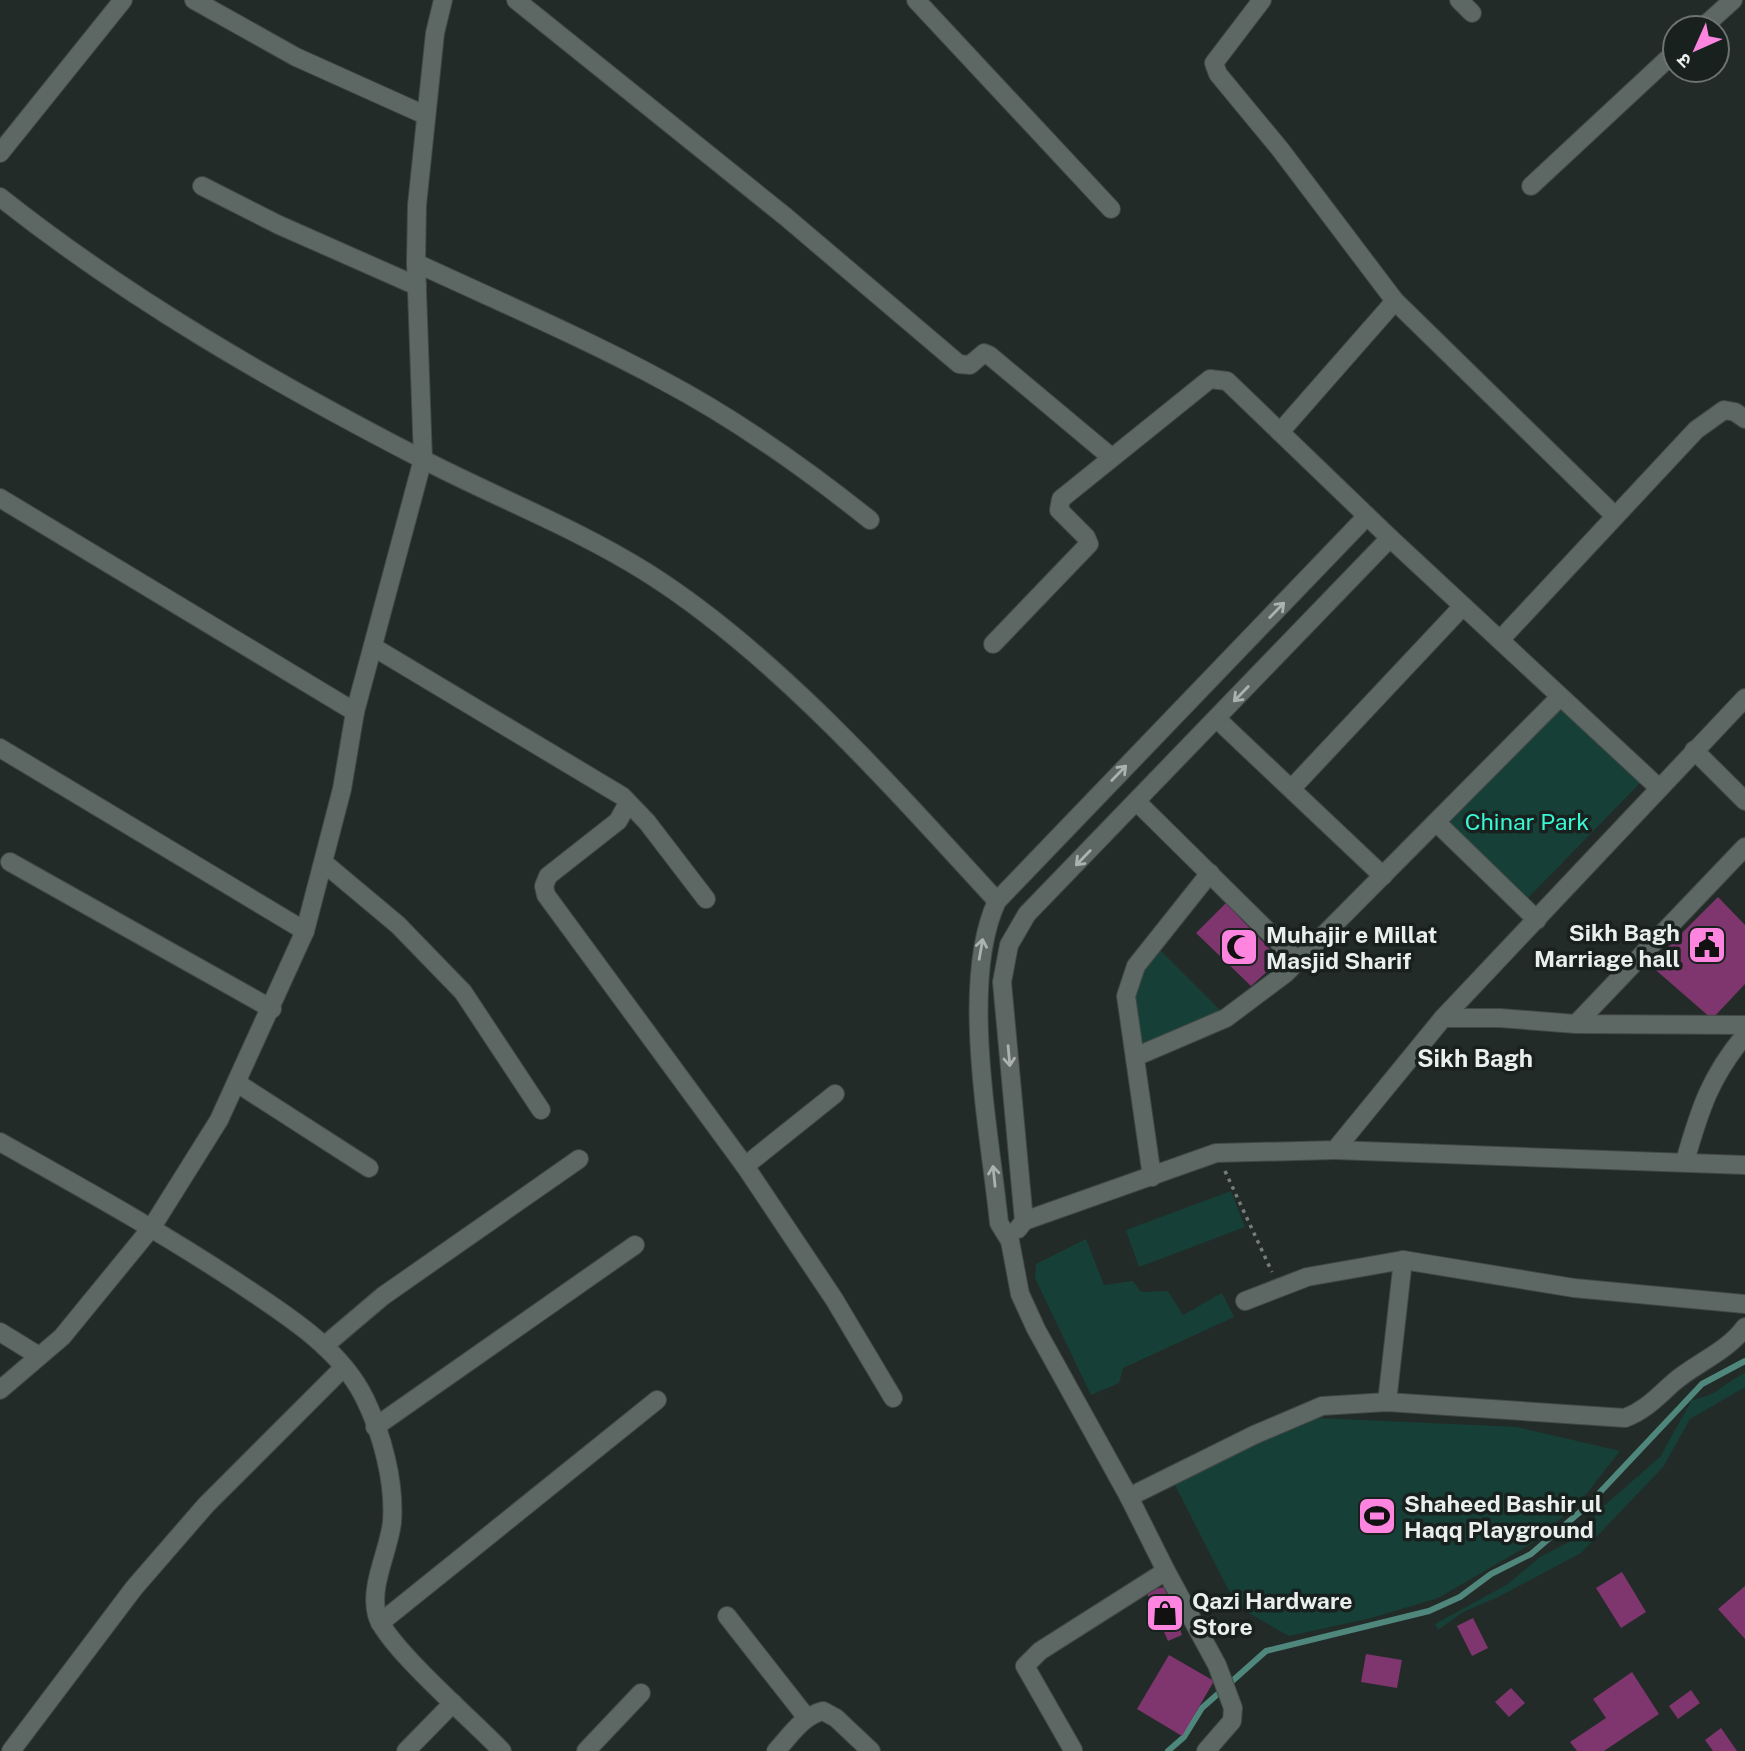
<svg xmlns="http://www.w3.org/2000/svg" width="1745" height="1751" font-family="'Public Sans','Noto Sans Devanagari',sans-serif">
	<style>
		.green { fill: #164037 }
		.lines { fill: none; stroke-linecap: round; stroke-linejoin: round }
		.stream { stroke: #4f877c; stroke-width: 6 }
		.building { fill: #7f356d }
		.minor-casing { stroke: #414846; stroke-width: 20 }
		.path { stroke: #767d7b; stroke-width: 3.5; stroke-dasharray: 3.5 5; stroke-linecap: butt }
		.minor { stroke: #5d6764; stroke-width: 18 }
		.oneway { stroke: #abb2af }
		.labels { text-anchor: middle; dominant-baseline: central; stroke-width: 7; stroke-linejoin: round; paint-order: stroke }
		.park-label { font-size: 23px; fill: #38f7d4; stroke: #19211f }
		.poi-label { font-size: 23px; font-weight: bold; fill: #eaefed; stroke: #19211f; text-anchor: start }
		.neighbourhood-label { font-size: 24px; font-weight: bold; fill: #eaefed; stroke: #19211f }
	</style>
	<rect width="100%" height="100%" fill="#222b28"/>
	<g class="green">
		<polygon points="1561,708 1640,783 1526,900 1448,824"/>
		<path d="M1160 950 1221 1011 1142 1046C1129 1008 1132 980 1160 950Z"/>
		<polygon points="1231,1191 1245,1227 1139,1267 1126,1230"/>
		<polygon points="1086,1239 1104,1285 1133,1281 1141,1292 1168,1291 1183,1315 1222,1293 1234,1317 1123,1368 1119,1383 1091,1395 1035,1278 1036,1264"/>
		<path d="M1745 1373V1387L1690 1419 1663 1467 1581 1553 1498 1597 1463 1612 1438 1630 1435 1624 1508 1584 1540 1557 1575 1539 1605 1505 1660 1457 1692 1400C1719 1395 1722 1384 1745 1373Z"/>
		<polygon points="1318,1418 1517,1427 1620,1451 1587,1493 1541,1538 1438,1598 1371,1618 1289,1636 1247,1612 1228,1589 1175,1485 1229,1456"/>
	</g>
	<g class="lines">
		<polyline class="stream" points="1168,1751 1184,1737 1202,1708 1266,1651 1429,1611 1460,1597 1491,1574 1531,1554 1587,1506 1702,1384 1745,1361"/>
	</g>
	<g class="building">
		<polygon points="1718,897 1745,925 1745,984 1712,1019 1650,965"/>
		<polygon points="1226,903 1280,960 1251,986 1196,933"/>
		<polygon points="1622,1572 1646,1612 1621,1628 1596,1588"/>
		<polygon points="1745,1586 1745,1639 1718,1609"/>
		<polygon points="1164,1587 1182,1635 1168,1641 1146,1591"/>
		<polygon points="1473,1618 1488,1648 1472,1656 1457,1626"/>
		<polygon points="1366,1654 1402,1660 1397,1688 1361,1682"/>
		<polygon points="1169,1655 1214,1681 1182,1736 1137,1709"/>
		<polygon points="1632,1672 1659,1714 1604,1751 1577,1751 1570,1742 1606,1718 1593,1699"/>
		<polygon points="1511,1688 1525,1703 1509,1717 1495,1702"/>
		<polygon points="1691,1690 1700,1703 1678,1719 1669,1706"/>
		<polygon points="1721,1728 1737,1751 1713,1751 1705,1740"/>
	</g>
	<g class="lines">
		<defs>
			<g id="minor">
				<polyline points="194,0 296,57 425,115"/>
				<polyline points="516,0 786,217 959,364 970,365 984,353 989,355 1111,457"/>
				<polyline points="916,0 1111,209"/>
				<polyline points="1262,0 1214,63 1218,74 1280,149 1395,301 1614,515"/>
				<polyline points="1459,0 1472,13"/>
				<polyline points="1702,28 1733,0"/>
				<polyline points="0,153 123,0"/>
				<polyline points="202,186 279,225 417,286"/>
				<polyline points="1531,186 1675,52"/>
				<path d="M0 197C130 300 273 382 420 458 495 497 574 527 646 572 775 653 894 789 997 901"/>
				<path d="M416 263C498 301 582 337 662 380 736 419 805 468 870 520"/>
				<polyline points="1280,432 1395,301"/>
				<polyline points="0,498 355,712"/>
				<polyline points="1500,640 1696,430 1724,410 1735,412 1745,419"/>
				<polyline points="993,644 1089,544 1086,537 1059,510 1061,499 1210,379 1227,381 1390,538 1659,788"/>
				<polyline points="375,648 622,796 647,822 706,899"/>
				<polyline points="1217,719 1383,876"/>
				<polyline points="0,748 305,931"/>
				<polyline points="1694,750 1745,801"/>
				<polyline points="1292,788 1463,606"/>
				<polyline points="1137,802 1298,961"/>
				<polyline points="627,805 618,821 548,876 544,886 546,895 745,1166 834,1299 893,1398"/>
				<polyline points="1436,822 1537,920"/>
				<polyline points="10,862 272,1009"/>
				<polyline points="324,863 398,925 463,992 541,1110"/>
				<polyline points="1443,1018 1500,1018 1576,1024 1745,1025"/>
				<polyline points="1576,1024 1745,847"/>
				<polyline points="1135,1057 1226,1018 1286,973 1560,697"/>
				<polyline points="237,1083 369,1168"/>
				<path d="M0 1142C80 1187 160 1231 237 1282 283 1313 340 1347 365 1399 382 1434 395 1482 392 1522 389 1551 369 1586 377 1615 385 1645 477 1724 502 1751"/>
				<polyline points="1335,1150 1745,1165"/>
				<path d="M1685 1161C1700 1109 1710 1077 1745 1035"/>
				<polyline points="745,1166 835,1094"/>
				<polyline points="1152,1177 1126,996 1136,966 1210,873"/>
				<polyline points="1024,1221 1216,1153 1335,1150 1443,1018 1745,698"/>
				<polyline points="1018,1229 1024,1221 1002,982 1009,945 1027,914 1390,538"/>
				<polyline points="1245,1301 1307,1277 1403,1260 1574,1288 1745,1304"/>
				<polyline points="0,1332 39,1356"/>
				<polyline points="324,1346 383,1296 579,1159"/>
				<polyline points="0,1390 62,1337 152,1227 219,1120 305,931 342,789 355,712 423,459 416,263 417,205 435,33 443,0"/>
				<polyline points="1387,1402 1403,1260"/>
				<polyline points="375,1427 635,1245"/>
				<path d="M1129 1497 1254 1435 1322 1406 1387 1402 1625 1418C1646 1410 1658 1396 1674 1382 1696 1363 1728 1351 1745 1327"/>
				<polyline points="727,1616 807,1718"/>
				<polyline points="380,1623 657,1400"/>
				<polyline points="1073,1750 1025,1666 1040,1651 1166,1571"/>
				<polyline points="11,1751 134,1588 206,1505 344,1367"/>
				<polyline points="406,1751 453,1703"/>
				<polyline points="586,1751 641,1693"/>
				<path d="M776 1751C790 1736 802 1716 823 1711L836 1718 871 1751"/>
				<path d="M1206 1751 1232 1721 1233 1708 1217 1665 1166 1571 1129 1497 1036 1329 1020 1294 1010 1241 999 1223C990 1133 959 982 997 901L1367 516"/>
			</g>
		</defs>
		<use href="#minor" class="minor-casing"/>
		<polyline class="path" points="1225,1171 1272,1272"/>
		<use href="#minor" class="minor"/>
	</g>
	<defs><path id="oneway-shaft" d="M-6 0H5M1.5-3L5.5 0L1.5 3" fill="none" stroke-width="1.6" stroke-linecap="round" stroke-linejoin="round" transform="scale(1.75)"/></defs>
	<g class="oneway">
		<use href="#oneway-shaft" transform="translate(1277 610) rotate(-46)"/>
		<use href="#oneway-shaft" transform="translate(1241 694) rotate(134)"/>
		<use href="#oneway-shaft" transform="translate(1119 773) rotate(-46)"/>
		<use href="#oneway-shaft" transform="translate(1083 858) rotate(134)"/>
		<use href="#oneway-shaft" transform="translate(981 949) rotate(-80)"/>
		<use href="#oneway-shaft" transform="translate(1009 1056) rotate(85)"/>
		<use href="#oneway-shaft" transform="translate(994 1176) rotate(-96)"/>
	</g>
	<defs>
		<symbol id="civic-square" viewBox="-11 -11 22 22"><rect x="-9" y="-9" width="18" height="18" rx="4" fill="#fe85df" stroke="#19211f"/><path d="M-.6-6.5H3V-4.5H.6V-3L4-1V1h2V6H-6V1h2V-1L-.6-3ZM-1.2 2.5V6h2.4V2.5Z" fill="#111"/></symbol>
		<symbol id="mosque-square" viewBox="-11 -11 22 22"><rect x="-9" y="-9" width="18" height="18" rx="4" fill="#fe85df" stroke="#19211f"/><path d="M3.5-4.9A6 6 0 1 0 3.5 4.9A5 5 0 1 1 3.5-4.9Z" fill="#111"/></symbol>
		<symbol id="stadium-square" viewBox="-11 -11 22 22"><rect x="-9" y="-9" width="18" height="18" rx="4" fill="#fe85df" stroke="#19211f"/><path d="M0-5a6.5 5 0 1 0 0 10a6.5 5 0 1 0 0-10ZM-3.5-1.8h7v3.6h-7Z" fill="#111"/></symbol>
		<symbol id="shop-square" viewBox="-11 -11 22 22"><rect x="-9" y="-9" width="18" height="18" rx="4" fill="#fe85df" stroke="#19211f"/><path d="M-5-2.5h2.3a2.7 3.5 0 0 1 5.4 0H5L5.5 6h-11ZM-1.5-2.5h3a1.5 2.3 0 0 0-3 0Z" fill="#111"/></symbol>
	</defs>
	<g fill-rule="evenodd">
		<use href="#civic-square" x="1685" y="923" width="44" height="44"/>
		<use href="#mosque-square" x="1217" y="925" width="44" height="44"/>
		<use href="#stadium-square" x="1355" y="1494" width="44" height="44"/>
		<use href="#shop-square" x="1143" y="1591" width="44" height="44"/>
	</g>
	<g class="labels">
		<g class="park-label">
			<text x="1527" y="821">Chinar Park</text>
		</g>
		<g class="poi-label">
			<text x="1680" y="932" text-anchor="end">Sikh Bagh<tspan x="1680" dy="26">Marriage hall</tspan></text>
			<text x="1266" y="934">Muhajir e Millat<tspan x="1266" dy="26">Masjid Sharif</tspan></text>
			<text x="1404" y="1503">Shaheed Bashir ul<tspan x="1404" dy="26">Haqq Playground</tspan></text>
			<text x="1192" y="1600">Qazi Hardware<tspan x="1192" dy="26">Store</tspan></text>
		</g>
		<g class="neighbourhood-label">
			<text x="1475" y="1058">Sikh Bagh</text>
		</g>
	</g>
	<g transform="translate(1696 49) rotate(225)"><circle r="33" fill="#19211f" stroke="#6d7371" stroke-width="2"/>
	<path d="M0-5L12 26L0 18L-12 26Z" fill="#fe85df"/>
	<text y="-10" font-size="19" font-weight="bold" text-anchor="middle" fill="#eaefed">उ</text>
	</g>
</svg>
